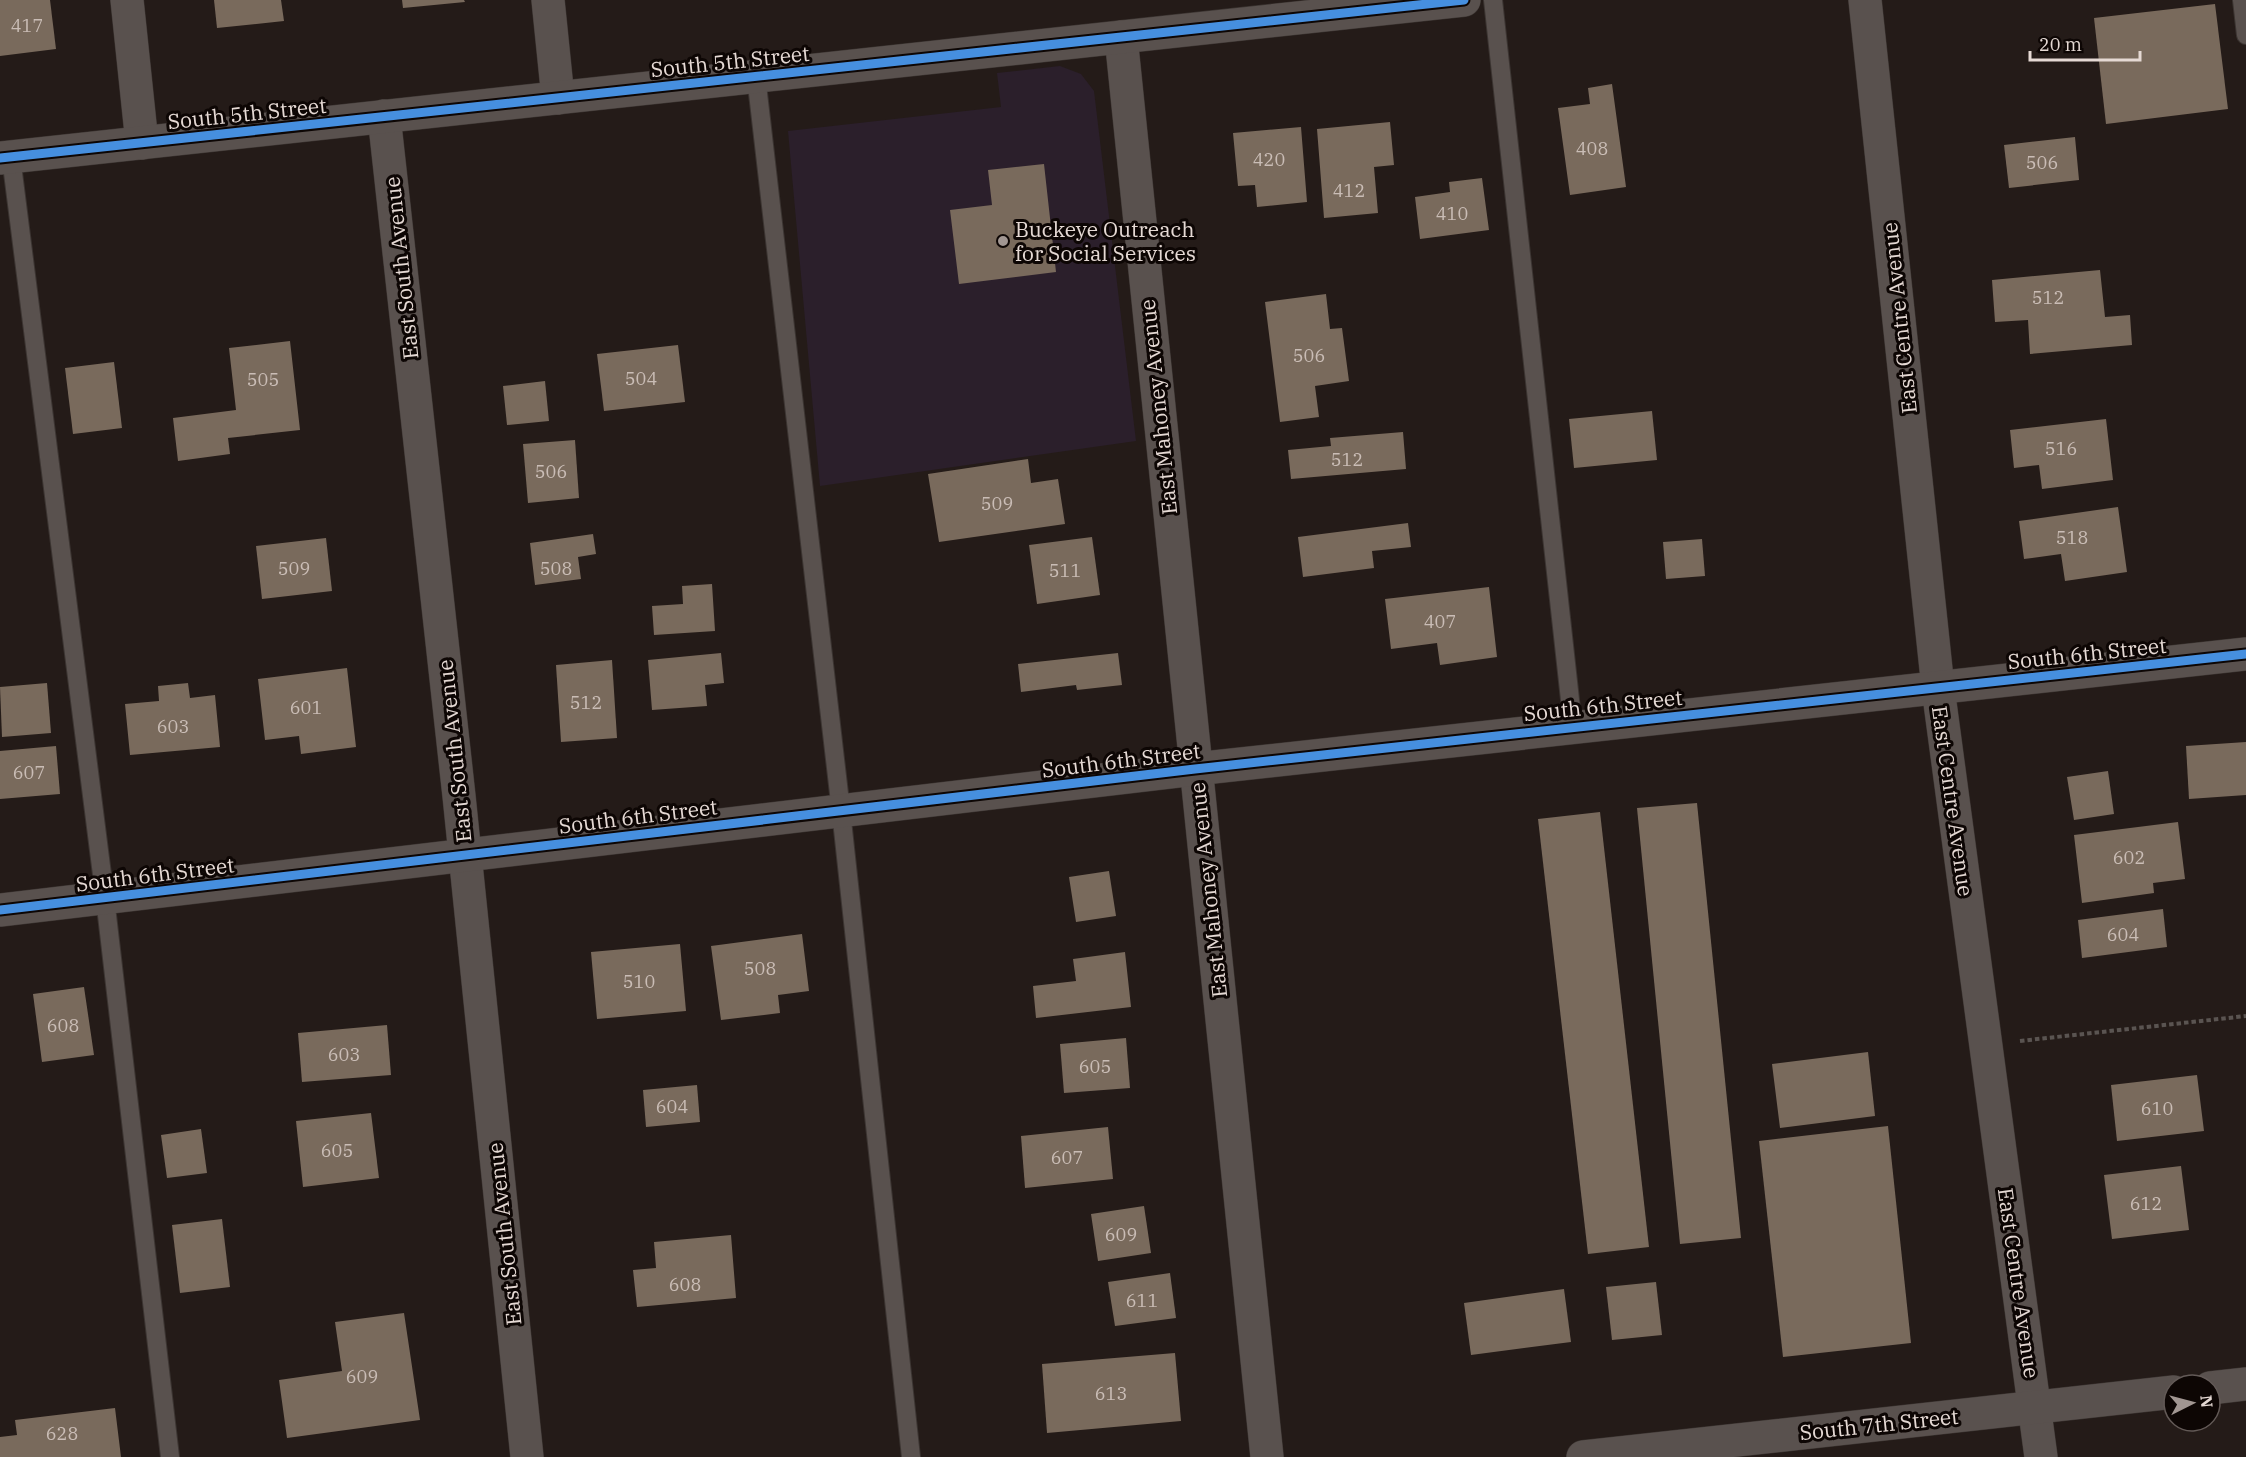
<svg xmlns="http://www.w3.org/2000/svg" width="2246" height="1457" font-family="'IBM Plex Serif',serif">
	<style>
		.commercial { fill: #2b1f2b }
		.building { fill: #796a5c }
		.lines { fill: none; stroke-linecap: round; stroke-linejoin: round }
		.lane-casing { stroke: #3c3532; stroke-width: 20 }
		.street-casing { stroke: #3c3532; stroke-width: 34 }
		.path { stroke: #5a5451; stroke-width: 4; stroke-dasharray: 4.5 3; stroke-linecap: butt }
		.lane { stroke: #59514e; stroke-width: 18 }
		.street { stroke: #59514e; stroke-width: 33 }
		.cycleway-casing { stroke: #0d0604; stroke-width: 13 }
		.cycleway { stroke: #468fdf; stroke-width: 9 }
		.poi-dot { fill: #a19692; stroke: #0d0604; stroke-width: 2 }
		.labels { text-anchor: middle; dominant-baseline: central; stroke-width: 6; stroke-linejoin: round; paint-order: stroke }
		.number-label { font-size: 18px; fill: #cabdb6 }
		.street-label { font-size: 21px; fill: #e5d9d4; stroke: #0d0604 }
		.poi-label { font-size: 21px; fill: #e5d9d4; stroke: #0d0604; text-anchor: start }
	</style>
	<rect width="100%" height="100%" fill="#241b18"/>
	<polygon class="commercial" points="1060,66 1081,74 1094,91 1136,441 820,486 788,131 1001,107 997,73"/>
	<g class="building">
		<polygon points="0,0 50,0 56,49 0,56"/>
		<polygon points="214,0 281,0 284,21 217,28"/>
		<polygon points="402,0 464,0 465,2 403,8"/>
		<polygon points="2215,4 2228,109 2106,124 2094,18"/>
		<polygon points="1612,84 1626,187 1570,195 1558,108 1590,104 1588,88"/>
		<polygon points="1390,122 1394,165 1374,167 1378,213 1324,218 1317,129"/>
		<polygon points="1301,127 1307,202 1257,207 1255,185 1238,186 1233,133"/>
		<polygon points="2075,137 2079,180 2009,188 2004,145"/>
		<polygon points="1044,164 1056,272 959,284 950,210 992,205 988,170"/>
		<polygon points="1482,178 1489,230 1420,239 1415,197 1450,192 1449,182"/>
		<polygon points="2100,270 2105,317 2130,315 2132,345 2030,354 2028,320 1995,322 1992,280"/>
		<polygon points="1326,294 1330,329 1342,328 1349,381 1315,386 1319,417 1280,422 1265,302"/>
		<polygon points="290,341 300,430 228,438 230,454 178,461 173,418 236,410 229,348"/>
		<polygon points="678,345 685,402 604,411 597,354"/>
		<polygon points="114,362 122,428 73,434 65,368"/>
		<polygon points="545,381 549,421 507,425 503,386"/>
		<polygon points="1652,411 1657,460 1574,468 1569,419"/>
		<polygon points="2106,419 2113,480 2042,489 2039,465 2014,468 2010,430"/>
		<polygon points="1403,432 1406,469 1291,479 1288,450 1331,446 1330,438"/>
		<polygon points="575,440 579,498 528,503 523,444"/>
		<polygon points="1028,459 1031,483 1058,479 1065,524 939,542 928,474"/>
		<polygon points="2118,507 2127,572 2065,581 2061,554 2024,559 2019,521"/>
		<polygon points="1408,523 1411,547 1372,551 1374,568 1303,577 1298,537"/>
		<polygon points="593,534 596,554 578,557 581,579 535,585 530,543"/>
		<polygon points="1092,537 1100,595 1037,604 1029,545"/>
		<polygon points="326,538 332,591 262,599 256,546"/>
		<polygon points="1702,539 1705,576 1666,579 1663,542"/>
		<polygon points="712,584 715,631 654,635 652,606 683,604 682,586"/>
		<polygon points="1489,587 1497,657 1440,665 1437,643 1391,649 1385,599"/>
		<polygon points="721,653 724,683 705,685 707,706 652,710 648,660"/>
		<polygon points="1118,653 1122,685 1077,690 1076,685 1021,692 1018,664"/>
		<polygon points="612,660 617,738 561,742 556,665"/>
		<polygon points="347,668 356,747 301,754 299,736 265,740 258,679"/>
		<polygon points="47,683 51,733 2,737 0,687"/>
		<polygon points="188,683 190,698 215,695 220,747 130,755 125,704 159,701 158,686"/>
		<polygon points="2246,742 2246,795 2189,799 2186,746"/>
		<polygon points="56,746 60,794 0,799 0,751"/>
		<polygon points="2108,771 2114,814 2074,820 2067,777"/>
		<polygon points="1697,803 1741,1238 1680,1244 1637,808"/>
		<polygon points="1600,812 1649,1247 1588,1254 1538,819"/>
		<polygon points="2178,822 2185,879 2153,883 2154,893 2082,903 2074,835"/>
		<polygon points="1109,871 1116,916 1076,922 1069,877"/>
		<polygon points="2163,909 2167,947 2082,958 2078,920"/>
		<polygon points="802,934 809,991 778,995 780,1013 721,1020 711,946"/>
		<polygon points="680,944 686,1011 597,1019 591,952"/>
		<polygon points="1125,952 1131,1007 1036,1018 1033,986 1076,981 1073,959"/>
		<polygon points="84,987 94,1055 42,1062 33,994"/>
		<polygon points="387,1025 391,1075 302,1082 298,1033"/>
		<polygon points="1126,1038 1130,1088 1064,1093 1060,1044"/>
		<polygon points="1868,1052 1875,1116 1780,1128 1772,1064"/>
		<polygon points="2197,1075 2204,1131 2117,1141 2111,1085"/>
		<polygon points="697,1085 700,1122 646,1127 643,1090"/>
		<polygon points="371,1113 379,1178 303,1187 296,1121"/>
		<polygon points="1888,1126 1911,1343 1783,1357 1759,1141"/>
		<polygon points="1108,1127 1113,1179 1025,1188 1021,1136"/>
		<polygon points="201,1129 207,1173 167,1178 161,1135"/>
		<polygon points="2181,1166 2189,1230 2112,1239 2104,1175"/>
		<polygon points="1144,1206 1151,1253 1098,1261 1091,1214"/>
		<polygon points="222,1219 230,1287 180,1293 172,1225"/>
		<polygon points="731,1235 736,1298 637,1307 633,1270 656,1268 654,1242"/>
		<polygon points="1170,1273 1176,1318 1115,1326 1108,1282"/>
		<polygon points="1656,1282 1662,1335 1612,1340 1606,1287"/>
		<polygon points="1564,1289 1571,1342 1471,1355 1464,1303"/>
		<polygon points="404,1313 420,1420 287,1438 279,1380 342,1371 335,1322"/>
		<polygon points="1175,1353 1181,1421 1047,1433 1042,1364"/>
		<polygon points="115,1408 121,1457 0,1457 0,1437 17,1435 15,1420"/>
	</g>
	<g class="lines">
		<defs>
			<g id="lane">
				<polyline points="1493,0 1573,727"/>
				<polyline points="2242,0 2246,35"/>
				<polyline points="756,76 841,811 911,1457"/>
				<polyline points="11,157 105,898 170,1457"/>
			</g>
			<g id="street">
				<polyline points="127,0 142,143"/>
				<polyline points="548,0 558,98"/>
				<polyline points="1865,0 1938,688 2041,1457"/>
				<polyline points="1121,37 1267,1457"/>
				<polyline points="384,116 459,796 527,1457"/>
				<polyline points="0,158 1464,0"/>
				<polyline points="0,910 1195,769 2246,654"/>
				<polyline points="2210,1388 2246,1384"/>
				<polyline points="1583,1457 2174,1392"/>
			</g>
		</defs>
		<use href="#lane" class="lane-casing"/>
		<use href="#street" class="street-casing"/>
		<polyline class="path" points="2020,1041 2246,1016"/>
		<use href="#lane" class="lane"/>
		<use href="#street" class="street"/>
		<defs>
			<g id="cycleway">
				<polyline points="0,158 1464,0"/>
				<polyline points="0,910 1195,769 2246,654"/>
			</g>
		</defs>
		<use href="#cycleway" class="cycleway-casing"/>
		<use href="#cycleway" class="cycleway"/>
	</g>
	<circle class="poi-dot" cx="1003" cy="241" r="6"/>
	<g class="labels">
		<g class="number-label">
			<text x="27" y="25">417</text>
			<text x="1592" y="148">408</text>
			<text x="1269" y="159">420</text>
			<text x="2042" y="162">506</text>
			<text x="1349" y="190">412</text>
			<text x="1452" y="213">410</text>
			<text x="2048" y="297">512</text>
			<text x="1309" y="355">506</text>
			<text x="641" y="378">504</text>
			<text x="263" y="379">505</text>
			<text x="2061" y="448">516</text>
			<text x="1347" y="459">512</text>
			<text x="551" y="471">506</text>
			<text x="997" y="503">509</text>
			<text x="2072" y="537">518</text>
			<text x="294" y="568">509</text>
			<text x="556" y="568">508</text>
			<text x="1065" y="570">511</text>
			<text x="1440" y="621">407</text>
			<text x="586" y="702">512</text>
			<text x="306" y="707">601</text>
			<text x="173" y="726">603</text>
			<text x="29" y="772">607</text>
			<text x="2129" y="857">602</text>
			<text x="2123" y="934">604</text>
			<text x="760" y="968">508</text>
			<text x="639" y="981">510</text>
			<text x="63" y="1025">608</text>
			<text x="344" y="1054">603</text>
			<text x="1095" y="1066">605</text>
			<text x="672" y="1106">604</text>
			<text x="2157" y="1108">610</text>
			<text x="337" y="1150">605</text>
			<text x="1067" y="1157">607</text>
			<text x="2146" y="1203">612</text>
			<text x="1121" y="1234">609</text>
			<text x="685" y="1284">608</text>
			<text x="1142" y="1300">611</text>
			<text x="362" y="1376">609</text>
			<text x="1111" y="1393">613</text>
			<text x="62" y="1433">628</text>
		</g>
		<g class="street-label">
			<text transform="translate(730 61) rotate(-6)">South 5th Street</text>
			<text transform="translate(247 113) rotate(-6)">South 5th Street</text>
			<text transform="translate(401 268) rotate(-96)">East South Avenue</text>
			<text transform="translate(1899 318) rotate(-96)">East Centre Avenue</text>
			<text transform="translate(1158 407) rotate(-96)">East Mahoney Avenue</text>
			<text transform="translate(2087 653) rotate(-6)">South 6th Street</text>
			<text transform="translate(1603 705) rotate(-6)">South 6th Street</text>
			<text transform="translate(454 751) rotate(-96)">East South Avenue</text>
			<text transform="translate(1121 760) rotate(-7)">South 6th Street</text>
			<text transform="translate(1953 801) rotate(82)">East Centre Avenue</text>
			<text transform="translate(638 816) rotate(-7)">South 6th Street</text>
			<text transform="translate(155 874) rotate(-7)">South 6th Street</text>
			<text transform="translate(1208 890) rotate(-96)">East Mahoney Avenue</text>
			<text transform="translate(504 1234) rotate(-96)">East South Avenue</text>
			<text transform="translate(2019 1283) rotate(82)">East Centre Avenue</text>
			<text transform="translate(1879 1424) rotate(-6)">South 7th Street</text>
		</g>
		<g class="poi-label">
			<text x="1015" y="229">Buckeye Outreach<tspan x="1015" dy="24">for Social Services</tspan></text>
		</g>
	</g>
	<g transform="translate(2192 1403) rotate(84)"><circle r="28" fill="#0d0604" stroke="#635a57" stroke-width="1.5"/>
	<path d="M0-4.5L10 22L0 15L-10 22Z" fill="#a19692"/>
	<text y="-9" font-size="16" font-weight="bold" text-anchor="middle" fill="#e5d9d4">N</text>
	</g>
	<path d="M2030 51v9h110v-9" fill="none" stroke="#e5d9d4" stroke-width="3"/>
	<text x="2039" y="51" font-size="18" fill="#e5d9d4" stroke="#0d0604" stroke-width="4.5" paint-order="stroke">20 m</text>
</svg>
